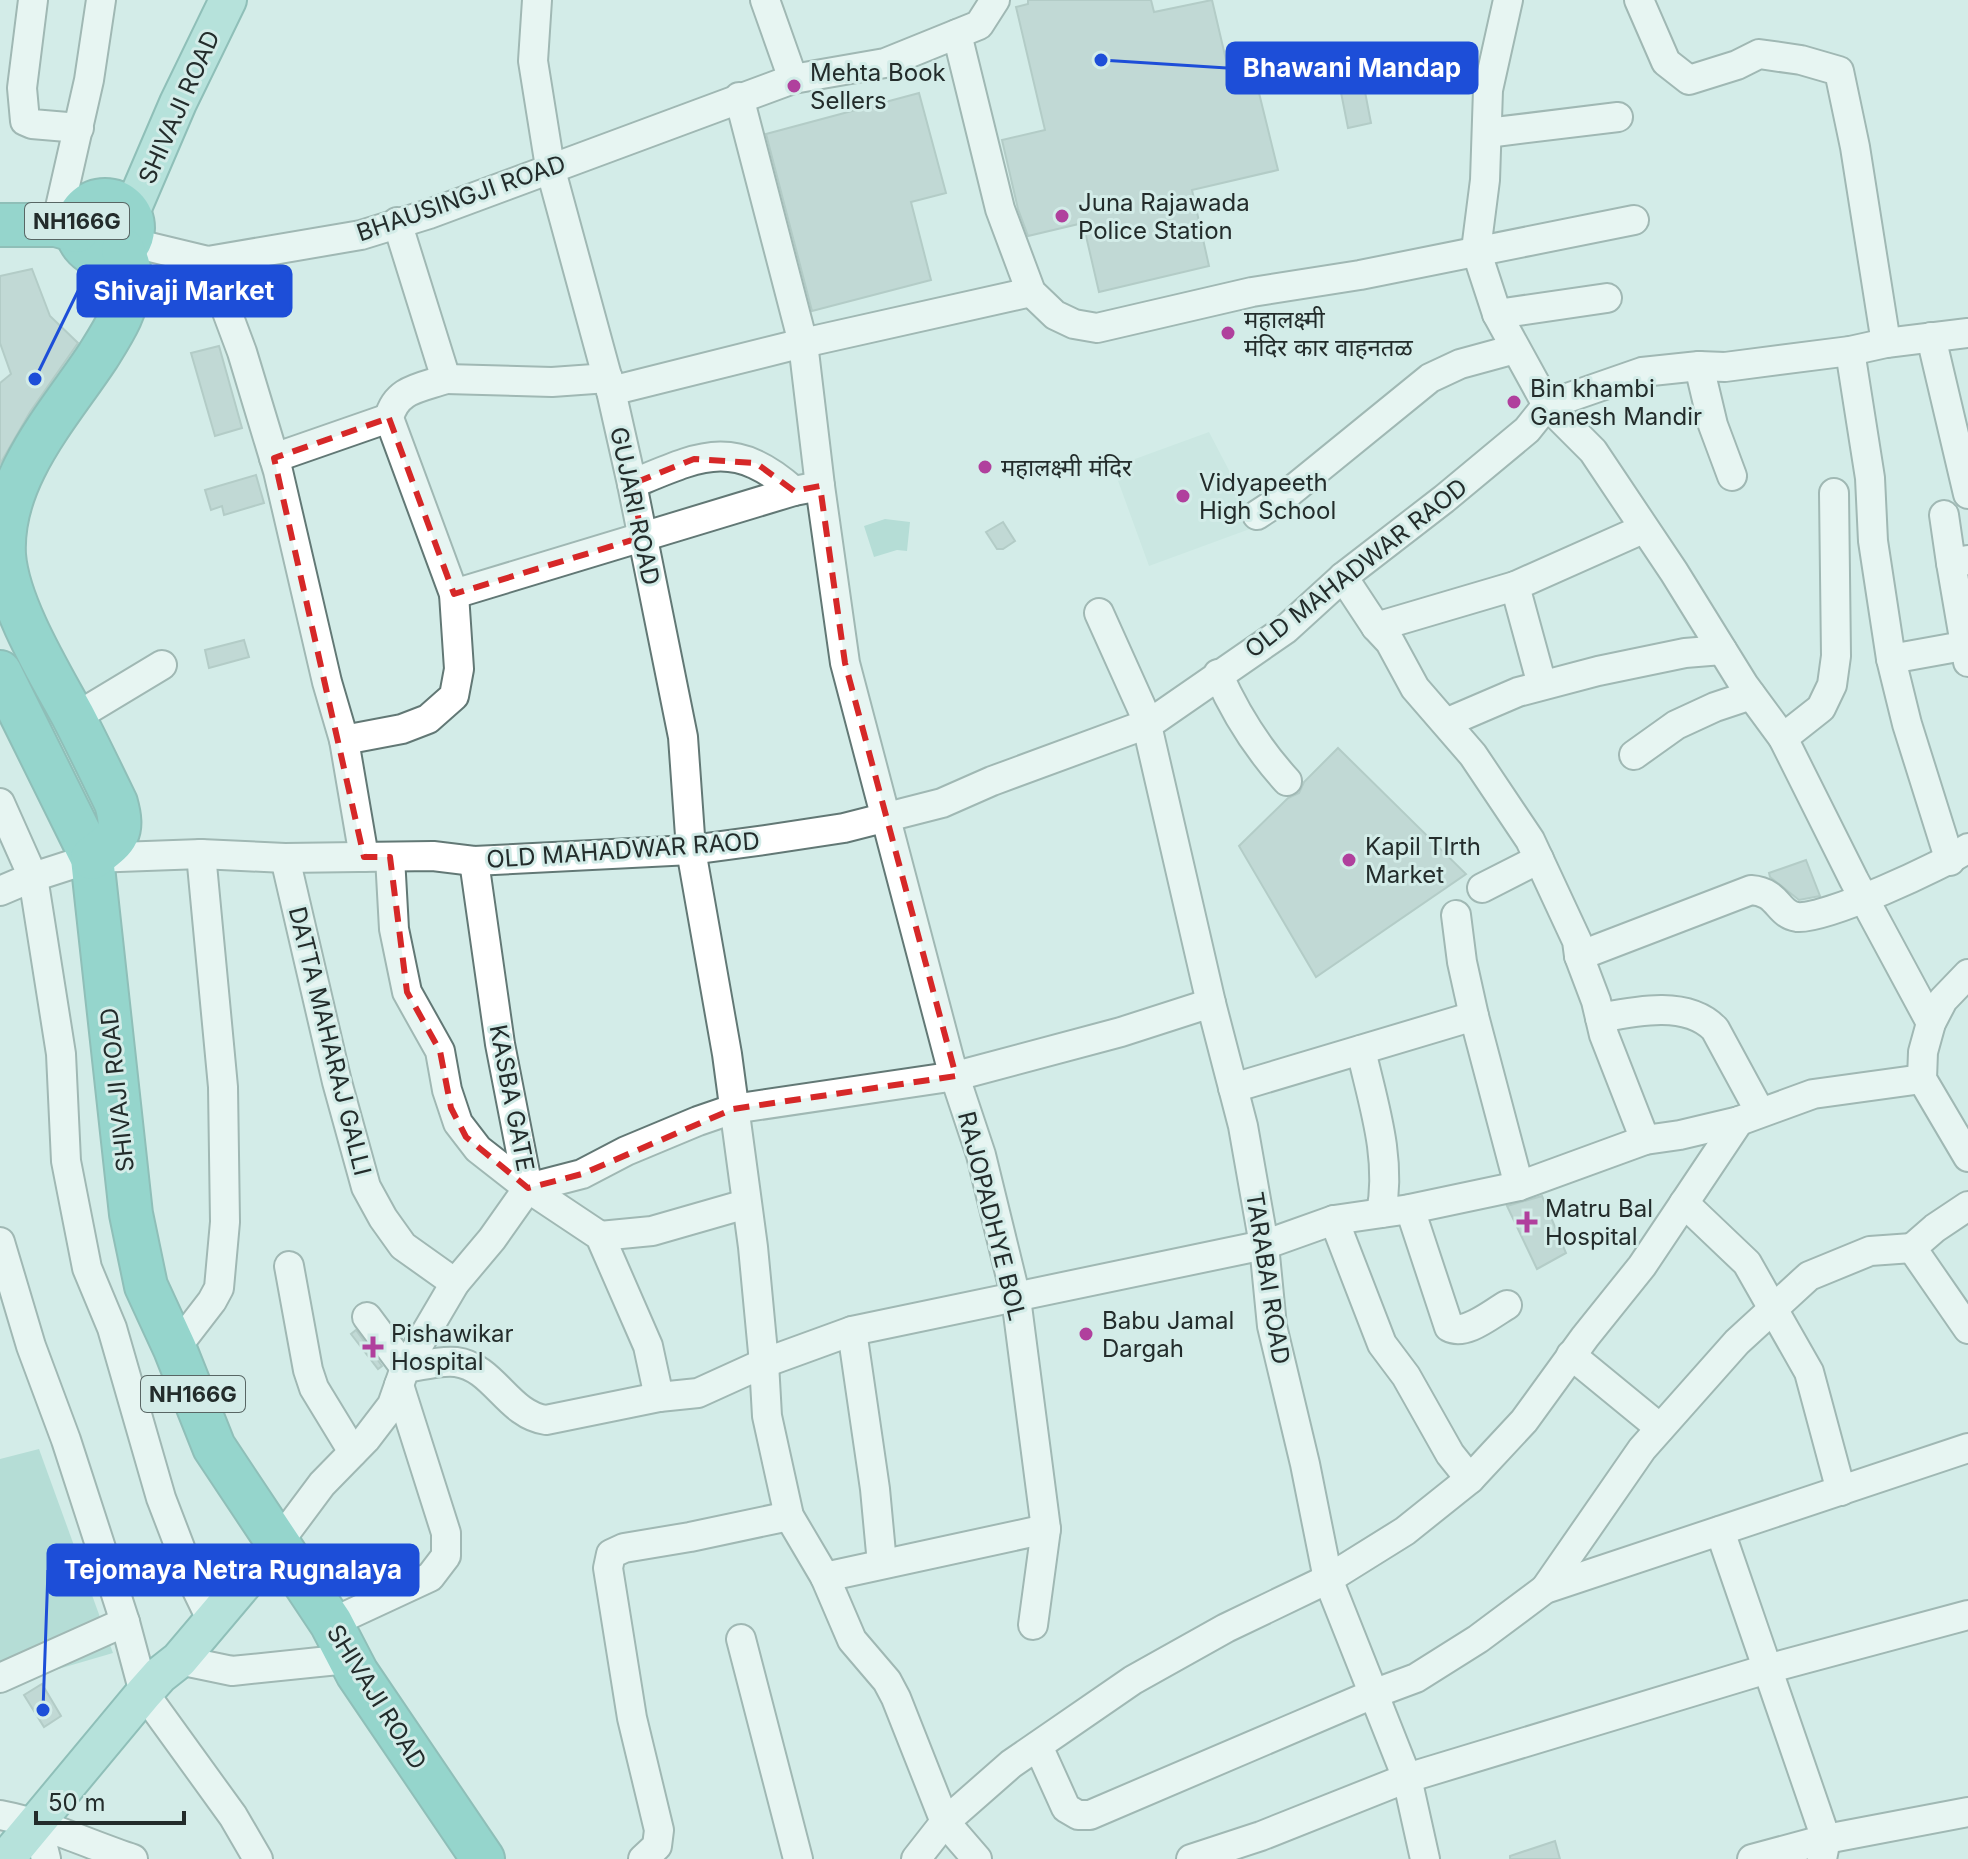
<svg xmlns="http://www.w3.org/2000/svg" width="1968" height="1859" font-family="Inter,'Noto Sans Devanagari',sans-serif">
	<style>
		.built { fill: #c0e1dc }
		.green { fill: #91cac2 }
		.building { fill: #aac2be; stroke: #8ca4a0; stroke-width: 2 }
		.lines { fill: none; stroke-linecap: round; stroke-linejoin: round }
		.minor-casing { stroke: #627875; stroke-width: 32 }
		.major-casing { stroke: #3c877f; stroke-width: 40 }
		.highway-casing { stroke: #3c877f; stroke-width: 46 }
		.minor { stroke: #fff; stroke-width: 28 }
		.major { stroke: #92d4cd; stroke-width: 36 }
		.highway { stroke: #49b8ac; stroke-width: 42 }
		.marked { fill: none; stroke: #d62828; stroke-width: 6; stroke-dasharray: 16 10; stroke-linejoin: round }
		.poi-dot { fill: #b0409d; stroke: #d3ece8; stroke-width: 3 }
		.labels { text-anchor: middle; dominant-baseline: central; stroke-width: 6; stroke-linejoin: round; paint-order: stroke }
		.shield { fill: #d3ece8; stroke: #586664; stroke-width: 2 }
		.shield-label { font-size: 22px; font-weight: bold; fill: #232c2b }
		.poi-label { font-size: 24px; fill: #232c2b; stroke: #d3ece8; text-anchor: start }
		.street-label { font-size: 24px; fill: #232c2b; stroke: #d3ece8 }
		.leader { fill: none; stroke: #1d4ed8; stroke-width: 3 }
		.callout-dot { fill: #1d4ed8; stroke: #d3ece8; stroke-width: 3 }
		.callout { fill: #1d4ed8; stroke: #1d4ed8; stroke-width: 3 }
		.callout-label { font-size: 26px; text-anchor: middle; font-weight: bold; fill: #fff }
	</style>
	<rect width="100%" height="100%" fill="#d3ece8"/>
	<polygon class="built" points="1209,432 1258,526 1149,566 1113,467"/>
	<g class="green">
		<polygon points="885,519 910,522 907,551 897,550 874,557 864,526"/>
		<polygon points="39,1449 113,1653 0,1686 0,1459"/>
	</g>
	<g class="building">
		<polygon points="1028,0 1151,0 1154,12 1212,0 1227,64 1251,59 1253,65 1356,45 1371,123 1348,128 1337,72 1293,81 1294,87 1259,93 1278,170 1192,190 1209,266 1099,292 1083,223 1028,236 1018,209 1002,140 1045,130 1016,7 1028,4"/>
		<polygon points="919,93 946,193 911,202 931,280 812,311 766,134"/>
		<polygon points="32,269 50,316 78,343 30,412 0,464 0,383 11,374 0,343 0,276"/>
		<polygon points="219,346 242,428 215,436 191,353"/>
		<polygon points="256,475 264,503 224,515 222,506 211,510 205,490"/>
		<polygon points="1003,522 1015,541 1003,549 997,549 986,532"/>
		<polygon points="244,640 249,657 209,668 205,650"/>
		<polygon points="1338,748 1466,874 1316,977 1239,846 1288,798 1299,793 1304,782"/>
		<polygon points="1806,860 1820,896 1799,900 1770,877 1769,873"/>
		<polygon points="1542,1196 1566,1253 1537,1269 1507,1206"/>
		<polygon points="356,1330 382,1366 378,1369 351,1334"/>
		<polygon points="42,1684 61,1716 44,1727 24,1695"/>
		<polygon points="1555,1841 1560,1859 1510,1859 1510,1856"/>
	</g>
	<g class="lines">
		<defs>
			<g id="minor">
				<polyline points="33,0 22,88 25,121 32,124 79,128"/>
				<polyline points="537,0 533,61 550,167 611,391 632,484 683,737 691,850 727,1054 753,1247 764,1363 852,1331 1264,1245 1334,1220 1410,1209 1519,1186 1645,1140 1680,1135 1739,1121 1813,1094 1922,1079"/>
				<polyline points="765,0 793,79"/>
				<polyline points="1508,0 1488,90 1485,180 1476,250 1497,314 1547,405 1593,451 1674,572 1744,685 1783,738 1854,880 1931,1023"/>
				<polyline points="1639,0 1666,62 1689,80 1737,65 1759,54 1801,60 1839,71 1855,147 1886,343"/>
				<polyline points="957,34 1000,209 1031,292 1055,315 1074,324 1097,328 1252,292 1360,275 1634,220"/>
				<polyline points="739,97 803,343 820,486 845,663 950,1062 981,1155 1016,1298 1046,1529 1033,1625"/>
				<polyline points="1487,133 1618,117"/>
				<polyline points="56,225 89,80 101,0"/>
				<polyline points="129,242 208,261 361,235 429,214 793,79 885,63 979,25 995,0"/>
				<polyline points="208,261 242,352 278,471 327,682 344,740 364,857"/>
				<polyline points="1497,314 1607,298"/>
				<polyline points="1931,337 1968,494"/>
				<polyline points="1850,351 1870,478 1873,541 1891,659 1907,724 1950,861"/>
				<polyline points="1699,366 1713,425 1732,476"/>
				<polyline points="446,379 552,382 608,378"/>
				<polyline points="611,391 803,343 1031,292"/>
				<polyline points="1547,405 1642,372 1699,366 1725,367 1850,351 1886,343 1968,333"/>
				<polyline points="274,458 389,418"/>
				<path d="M632 484C700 456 733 437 794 491"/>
				<polyline points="1257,515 1280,500 1430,378 1460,364 1515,349"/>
				<polyline points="1944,515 1951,563"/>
				<polyline points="1968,560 1951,563 1968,662"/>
				<polyline points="1343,577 1376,627 1390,642 1415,688 1473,755 1530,840 1577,941 1579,956 1596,1001 1604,1035 1645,1140"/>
				<polyline points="454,594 794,491 820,486"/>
				<polyline points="1099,613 1144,713"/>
				<polyline points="1376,627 1515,586"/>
				<polyline points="1891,659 1963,646"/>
				<path d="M1218 674C1236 715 1257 748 1287 781"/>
				<polyline points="1542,685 1515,586 1643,529"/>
				<polyline points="74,718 162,665"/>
				<polyline points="1156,719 1286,629 1343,577 1444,499 1527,430 1547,405"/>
				<polyline points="1448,722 1518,692 1598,671 1685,653 1722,650"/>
				<polyline points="1149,734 1211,1003 1243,1126 1264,1245 1272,1326 1305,1464 1328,1579 1407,1778 1425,1859"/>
				<polyline points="1783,738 1821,708 1832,685 1836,656 1834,493"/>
				<path d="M344 740 402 729 428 719 454 696 459 669 454 594 389 418C396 389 420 388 446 379L397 222"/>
				<polyline points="1634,755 1676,725 1715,707 1751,695"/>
				<polyline points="0,803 33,877 61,1054 66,1161 87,1268 112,1328 161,1498 194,1584 211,1619"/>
				<polyline points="390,857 394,929 407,992 440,1051 447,1090 458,1123 478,1149 528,1188 600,1236 648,1346 659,1397"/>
				<polyline points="285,858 337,1082 366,1187 383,1218 403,1246 455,1283"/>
				<polyline points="1482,888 1539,859"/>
				<polyline points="0,891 33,877 92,858 201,854 285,858 433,856 474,861 691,850 765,840 844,828 942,803 992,781 1136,728"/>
				<polyline points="1456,915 1462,962 1474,1016"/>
				<path d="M1579 956 1751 890C1779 892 1777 914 1797 917 1824 920 1943 866 1968 848"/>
				<polyline points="1968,974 1943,1000 1931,1023 1923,1052 1922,1079 1968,1157"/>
				<path d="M1600 1018C1636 1011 1687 1000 1715 1029L1760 1112"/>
				<path d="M1361 1050C1373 1103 1392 1158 1381 1213"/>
				<polyline points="1233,1088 1474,1016 1519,1186"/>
				<polyline points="528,1188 582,1174 626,1151 698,1121 733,1109 956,1076 1121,1032 1211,1003"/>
				<polyline points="1684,1203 1747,1263 1809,1372 1841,1491"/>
				<polyline points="1968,1206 1935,1228 1912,1248 1968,1329"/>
				<path d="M1410 1209 1449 1327C1466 1336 1491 1314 1507 1305"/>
				<polyline points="1334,1220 1382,1344 1406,1376 1450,1454 1470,1479"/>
				<polyline points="600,1236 652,1231 746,1204"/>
				<polyline points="0,1242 31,1346 66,1440 125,1622 144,1693 233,1816 258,1859"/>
				<polyline points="289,1266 308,1370 314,1388 353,1452"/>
				<path d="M367 1317 405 1368C421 1366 440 1360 456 1362 494 1367 508 1415 546 1420L659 1397 698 1393 764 1363 767 1416 789 1516 825 1577 852 1640 887 1681 896 1698 945 1822 977 1859"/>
				<polyline points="852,1331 875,1489 881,1553"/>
				<polyline points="175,1349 212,1301 219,1288 225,1222 223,1087 201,854"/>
				<polyline points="1571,1355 1660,1428"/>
				<polyline points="1720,1531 1826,1839 1822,1859"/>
				<polyline points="278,1543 322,1484 366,1439 392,1405 405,1368 455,1283 492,1239 528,1188 500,1044 474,861"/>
				<polyline points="825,1577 1046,1529"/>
				<polyline points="1545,1589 1642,1449 1737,1342 1809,1276 1870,1251 1912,1248"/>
				<polyline points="331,1623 430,1577 446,1556 446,1533 399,1385"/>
				<polyline points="741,1639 798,1859"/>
				<polyline points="179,1660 232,1671 348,1659"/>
				<polyline points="0,1678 125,1622"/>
				<polyline points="1038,1746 1066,1808 1078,1815 1090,1815 1373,1694 1416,1678 1478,1639 1545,1589 1968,1448"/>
				<path d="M0 1815C47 1824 88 1844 133 1859"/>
				<polyline points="37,1823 46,1859"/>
				<polyline points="643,1859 657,1846 659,1830 632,1718 608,1568 611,1554 624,1548 690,1537 789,1516"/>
				<polyline points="916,1859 945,1822 1011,1764 1133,1680 1226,1628 1328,1579 1405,1531 1470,1479 1524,1421 1585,1337 1642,1266 1739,1121"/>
				<polyline points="1191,1859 1261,1836 1407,1778 1767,1669 1968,1615"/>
				<polyline points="1752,1859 1826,1839 1968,1812"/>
			</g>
			<g id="major">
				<polyline points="130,215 178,103 228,0"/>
				<polyline points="6,1859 144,1693 160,1675 179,1660 278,1543"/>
			</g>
			<g id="highway">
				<circle cx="105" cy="228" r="28"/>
				<polyline points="0,225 56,225 77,231"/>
				<polyline points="0,672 92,858 131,1214 146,1286 175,1349 214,1447 331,1623 357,1673 483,1859"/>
				<path d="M92 858C116 839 125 835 116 803 102 774 88 745 73 716 49 672 8 605 4 555 0 478 59 415 98 356 113 332 129 308 130 279 131 269 126 259 123 250"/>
			</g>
		</defs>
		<use href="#minor" class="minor-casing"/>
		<use href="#major" class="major-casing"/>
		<use href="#highway" class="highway-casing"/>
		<use href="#minor" class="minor"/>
		<use href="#major" class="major"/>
		<use href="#highway" class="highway"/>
	</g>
	<path d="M0 0H1968V1859H0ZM389 418 454 594 642 537 632 484 694 459 756 463 794 491 820 486 845 663 956 1076 733 1109 582 1174 528 1188 466 1137 451 1108 440 1051 407 992 390 857H364L274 458Z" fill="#d3ece8" fill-opacity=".55" fill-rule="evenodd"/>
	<path class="marked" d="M389 418 454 594 642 537 632 484 694 459 756 463 794 491 820 486 845 663 956 1076 733 1109 582 1174 528 1188 466 1137 451 1108 440 1051 407 992 390 857H364L274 458Z"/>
	<g class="poi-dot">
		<circle cx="794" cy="86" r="8"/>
		<circle cx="1062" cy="216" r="8"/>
		<circle cx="1228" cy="333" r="8"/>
		<circle cx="1514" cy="402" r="8"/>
		<circle cx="985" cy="467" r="8"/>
		<circle cx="1183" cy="496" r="8"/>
		<circle cx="1349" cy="860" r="8"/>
		<path d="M1523 1210h8v8h8v8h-8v8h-8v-8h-8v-8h8z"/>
		<circle cx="1086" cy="1334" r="8"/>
		<path d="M369 1335h8v8h8v8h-8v8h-8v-8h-8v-8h8z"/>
	</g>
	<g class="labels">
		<g class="shield">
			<rect x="25" y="203" width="104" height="36" rx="6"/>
			<rect x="141" y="1376" width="104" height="36" rx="6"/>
		</g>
		<g class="shield-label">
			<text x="77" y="221">NH166G</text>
			<text x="193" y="1394">NH166G</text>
		</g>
		<g class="poi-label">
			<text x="810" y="72">Mehta Book<tspan x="810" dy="28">Sellers</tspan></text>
			<text x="1078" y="202">Juna Rajawada<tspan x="1078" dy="28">Police Station</tspan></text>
			<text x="1244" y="319">महालक्ष्मी<tspan x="1244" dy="28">मंदिर कार वाहनतळ</tspan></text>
			<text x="1530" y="388">Bin khambi<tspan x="1530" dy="28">Ganesh Mandir</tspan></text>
			<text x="1001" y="467">महालक्ष्मी मंदिर</text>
			<text x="1199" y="482">Vidyapeeth<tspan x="1199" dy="28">High School</tspan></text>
			<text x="1365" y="846">Kapil TIrth<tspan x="1365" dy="28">Market</tspan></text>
			<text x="1545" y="1208">Matru Bal<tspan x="1545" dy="28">Hospital</tspan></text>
			<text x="1102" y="1320">Babu Jamal<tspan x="1102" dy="28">Dargah</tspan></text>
			<text x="391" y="1333">Pishawikar<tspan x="391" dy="28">Hospital</tspan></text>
		</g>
		<g class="street-label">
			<text transform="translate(179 107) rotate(-66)">SHIVAJI ROAD</text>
			<text transform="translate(461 198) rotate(-19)">BHAUSINGJI ROAD</text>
			<text transform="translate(635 506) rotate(78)">GUJARI ROAD</text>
			<text transform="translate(1356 568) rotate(-38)">OLD MAHADWAR RAOD</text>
			<text transform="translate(623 850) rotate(-4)">OLD MAHADWAR RAOD</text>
			<text transform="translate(330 1041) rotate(76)">DATTA MAHARAJ GALLI</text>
			<text transform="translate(117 1090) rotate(-96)">SHIVAJI ROAD</text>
			<text transform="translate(512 1098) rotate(79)">KASBA GATE</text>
			<text transform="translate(992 1216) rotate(76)">RAJOPADHYE BOL</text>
			<text transform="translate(1268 1278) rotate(81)">TARABAI ROAD</text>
			<text transform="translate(377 1697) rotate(58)">SHIVAJI ROAD</text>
		</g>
	</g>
	<path class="leader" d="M1101 60L1227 68M35 379L78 291M43 1710L48 1570"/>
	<g class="callout-dot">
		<circle cx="1101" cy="60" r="8"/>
		<circle cx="35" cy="379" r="8"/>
		<circle cx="43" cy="1710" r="8"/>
	</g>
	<g class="callout">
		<rect x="1227" y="43" width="250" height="50" rx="8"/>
		<rect x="78" y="266" width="213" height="50" rx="8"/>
		<rect x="48" y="1545" width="370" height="50" rx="8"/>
	</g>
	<g class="callout-label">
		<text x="1352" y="77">Bhawani Mandap</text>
		<text x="184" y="300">Shivaji Market</text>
		<text x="233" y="1579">Tejomaya Netra Rugnalaya</text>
	</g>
	<path d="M36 1811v12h148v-12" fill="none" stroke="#232c2b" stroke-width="4"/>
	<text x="48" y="1811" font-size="24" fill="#232c2b" stroke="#d3ece8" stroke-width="6" paint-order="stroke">50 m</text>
</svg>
